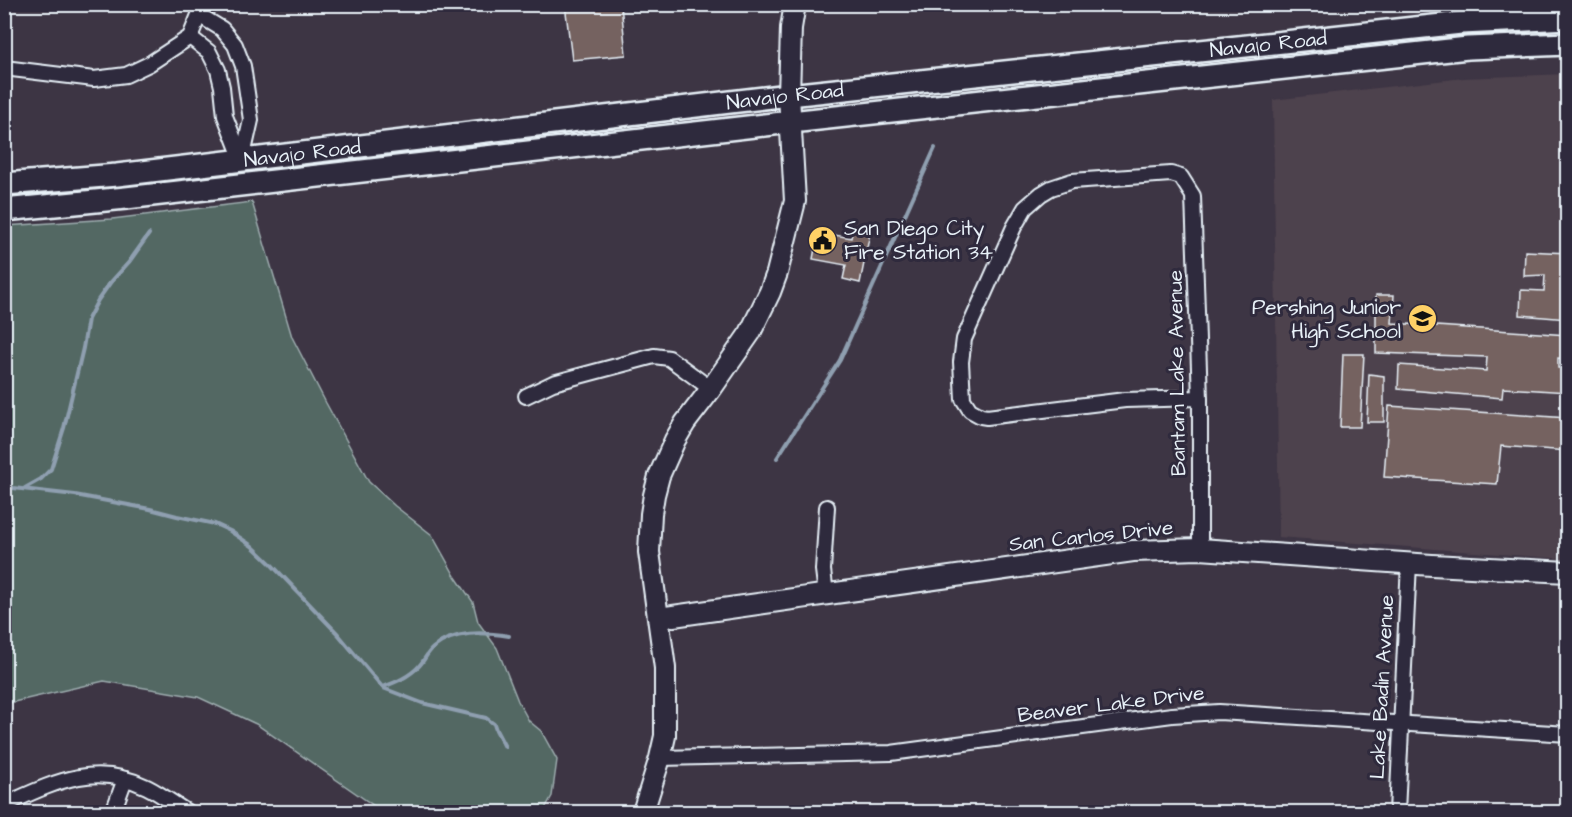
<svg xmlns="http://www.w3.org/2000/svg" width="1572" height="817" font-family="'Architects Daughter',sans-serif">
	<style>
		.built { fill: #4e424d }
		.green { fill: #526864; stroke: #9dacae; stroke-width: 1.5 }
		.lines { fill: none; stroke-linecap: round; stroke-linejoin: round }
		.stream { stroke: #8f9fb0; stroke-width: 4 }
		.building { fill: #746261; stroke: #e8f1f8; stroke-width: 1.5 }
		.street-casing { stroke: #e8f1f8; stroke-width: 18 }
		.secondary-casing { stroke: #e8f1f8; stroke-width: 24 }
		.primary-casing { stroke: #e8f1f8; stroke-width: 26 }
		.street { stroke: #2f2a3d; stroke-width: 14 }
		.secondary { stroke: #2f2a3d; stroke-width: 20 }
		.primary { stroke: #2f2a3d; stroke-width: 21 }
		.labels { text-anchor: middle; dominant-baseline: central; stroke-width: 6; stroke-linejoin: round; paint-order: stroke }
		.street-label { font-size: 21px; fill: #e8f1f8; stroke: #2f2a3d }
		.poi-label { font-size: 21px; fill: #e8f1f8; stroke: #2f2a3d; text-anchor: start }
	</style>
	<rect width="100%" height="100%" fill="#3d3544"/>
	<filter id="ink" filterUnits="userSpaceOnUse"><feTurbulence type="fractalNoise" baseFrequency=".0167" numOctaves="2"/><feDisplacementMap in="SourceGraphic" scale="12" xChannelSelector="R" yChannelSelector="G"/><feConvolveMatrix kernelMatrix="1 2 1 2 8 2 1 2 1" color-interpolation-filters="sRGB"/></filter>
	<g filter="url(#ink)">
		<polygon class="built" points="1567,74 1567,559 1279,537 1273,100 1464,78"/>
		<polygon class="green" points="252,202 292,337 326,403 369,482 395,506 432,535 455,576 473,602 478,622 497,648 518,701 529,721 541,731 557,760 552,796 543,812 383,812 256,724 198,697 104,681 5,704 5,226 112,219"/>
		<g class="lines">
			<g class="stream">
				<polyline points="777,458 840,360 935,148"/>
				<polyline points="4,487 75,495 150,509 177,516 215,524 230,531 252,546 271,564 338,634 383,688 422,703 486,718 494,724 496,730 505,747"/>
				<polyline points="25,488 41,479 51,469 64,428 83,348 88,319 98,300 110,283 129,262 149,234"/>
				<path d="M383 687C396 682 409 677 419 666 424 661 427 653 433 648 454 630 484 632 509 636"/>
			</g>
		</g>
		<g class="building">
			<polygon points="565,4 612,4 613,7 621,5 626,55 572,60"/>
			<polygon points="853,229 870,233 860,283 843,279 846,265 813,259 818,232 851,238"/>
			<polygon points="1525,251 1568,253 1568,277 1563,277 1564,294 1568,294 1568,319 1520,315 1521,290 1544,291 1545,275 1524,276"/>
			<polygon points="1376,295 1394,295 1392,323 1568,335 1568,359 1558,358 1558,368 1568,368 1568,392 1503,388 1502,398 1398,389 1399,365 1486,371 1487,357 1376,353"/>
			<polygon points="1343,354 1364,354 1360,427 1340,427"/>
			<polygon points="1369,374 1384,376 1384,422 1367,422"/>
			<polygon points="1389,406 1568,418 1568,451 1501,446 1497,484 1384,477"/>
		</g>
		<g class="lines">
			<defs>
				<g id="street">
					<polyline points="199,15 222,29 235,45 243,66 251,120 242,160"/>
					<polyline points="190,37 209,52 218,70 222,87 225,116 242,160"/>
					<polyline points="4,68 94,79 126,75 149,64 190,37 199,15 202,4"/>
					<polyline points="526,396 553,383 654,356 669,358 711,389"/>
					<polyline points="1200,398 1125,400 987,417 981,416 970,410 963,399 961,362 964,339 1014,227 1025,208 1041,194 1051,188 1072,181 1171,174 1181,177 1193,196 1200,398 1200,549"/>
					<polyline points="826,594 823,570 827,507"/>
					<polyline points="660,758 891,753 1172,715 1219,712 1568,734"/>
					<path d="M4 805C53 783 94 761 147 787 161 794 174 804 187 812"/>
					<polyline points="113,812 125,779"/>
					<polyline points="1397,812 1409,563"/>
				</g>
				<g id="secondary">
					<polyline points="659,618 1133,551 1200,549 1432,565 1568,572"/>
					<polyline points="643,812 660,758 665,736 665,668 649,552 651,514 654,495 659,476 675,440 685,423 711,389 750,333 770,292 777,273 795,201 789,95 791,28 795,4"/>
				</g>
				<g id="primary">
					<path id="s1" d="M4 184 117 175 789 95 1461 23 1568 18"/>
					<polyline points="4,210 126,198 791,122 1468,48 1568,44"/>
				</g>
			</defs>
			<use href="#street" class="street-casing"/>
			<use href="#secondary" class="secondary-casing"/>
			<use href="#primary" class="primary-casing"/>
			<use href="#street" class="street"/>
			<use href="#secondary" class="secondary"/>
			<use href="#primary" class="primary"/>
		</g>
	</g>
	<defs>
		<symbol id="civic-disc" viewBox="-11 -11 22 22"><circle r="9.5" fill="#ffd166" stroke="#2f2a3d"/><path d="M-.6-6.5H3V-4.5H.6V-3L4-1V1h2V6H-6V1h2V-1L-.6-3ZM-1.2 2.5V6h2.4V2.5Z" fill="#111"/></symbol>
		<symbol id="school-disc" viewBox="-11 -11 22 22"><circle r="9.5" fill="#ffd166" stroke="#2f2a3d"/><path d="M0-5L7-2L0 1L-7-2ZM-4 1L0 2.5L4 1V4Q0 6-4 4Z" fill="#111"/></symbol>
	</defs>
	<g fill-rule="evenodd">
		<use href="#civic-disc" x="806" y="224" width="33" height="33"/>
		<use href="#school-disc" x="1406" y="302" width="33" height="33"/>
	</g>
	<g class="labels">
		<g class="street-label">
			<text stroke="none"><textPath href="#s1" startOffset="1272">Navajo Road</textPath></text>
			<text stroke="none"><textPath href="#s1" startOffset="786">Navajo Road</textPath></text>
			<text stroke="none"><textPath href="#s1" startOffset="300">Navajo Road</textPath></text>
			<text transform="translate(1177 373) rotate(-91)">Bantam Lake Avenue</text>
			<text transform="translate(1091 536) rotate(-6)">San Carlos Drive</text>
			<text transform="translate(1382 687) rotate(-87)">Lake Badin Avenue</text>
			<text transform="translate(1111 704) rotate(-7)">Beaver Lake Drive</text>
		</g>
		<g class="poi-label">
			<text x="844" y="228">San Diego City<tspan x="844" dy="24">Fire Station 34</tspan></text>
			<text x="1401" y="307" text-anchor="end">Pershing Junior<tspan x="1401" dy="24">High School</tspan></text>
		</g>
	</g>
	<rect width="1572" height="817" fill="none" stroke="#2f2a3d" stroke-width="24"/>
	<rect x="12" y="12" width="1548" height="793" fill="none" stroke="#e8f1f8" stroke-width="2" filter="url(#ink)"/>
</svg>
